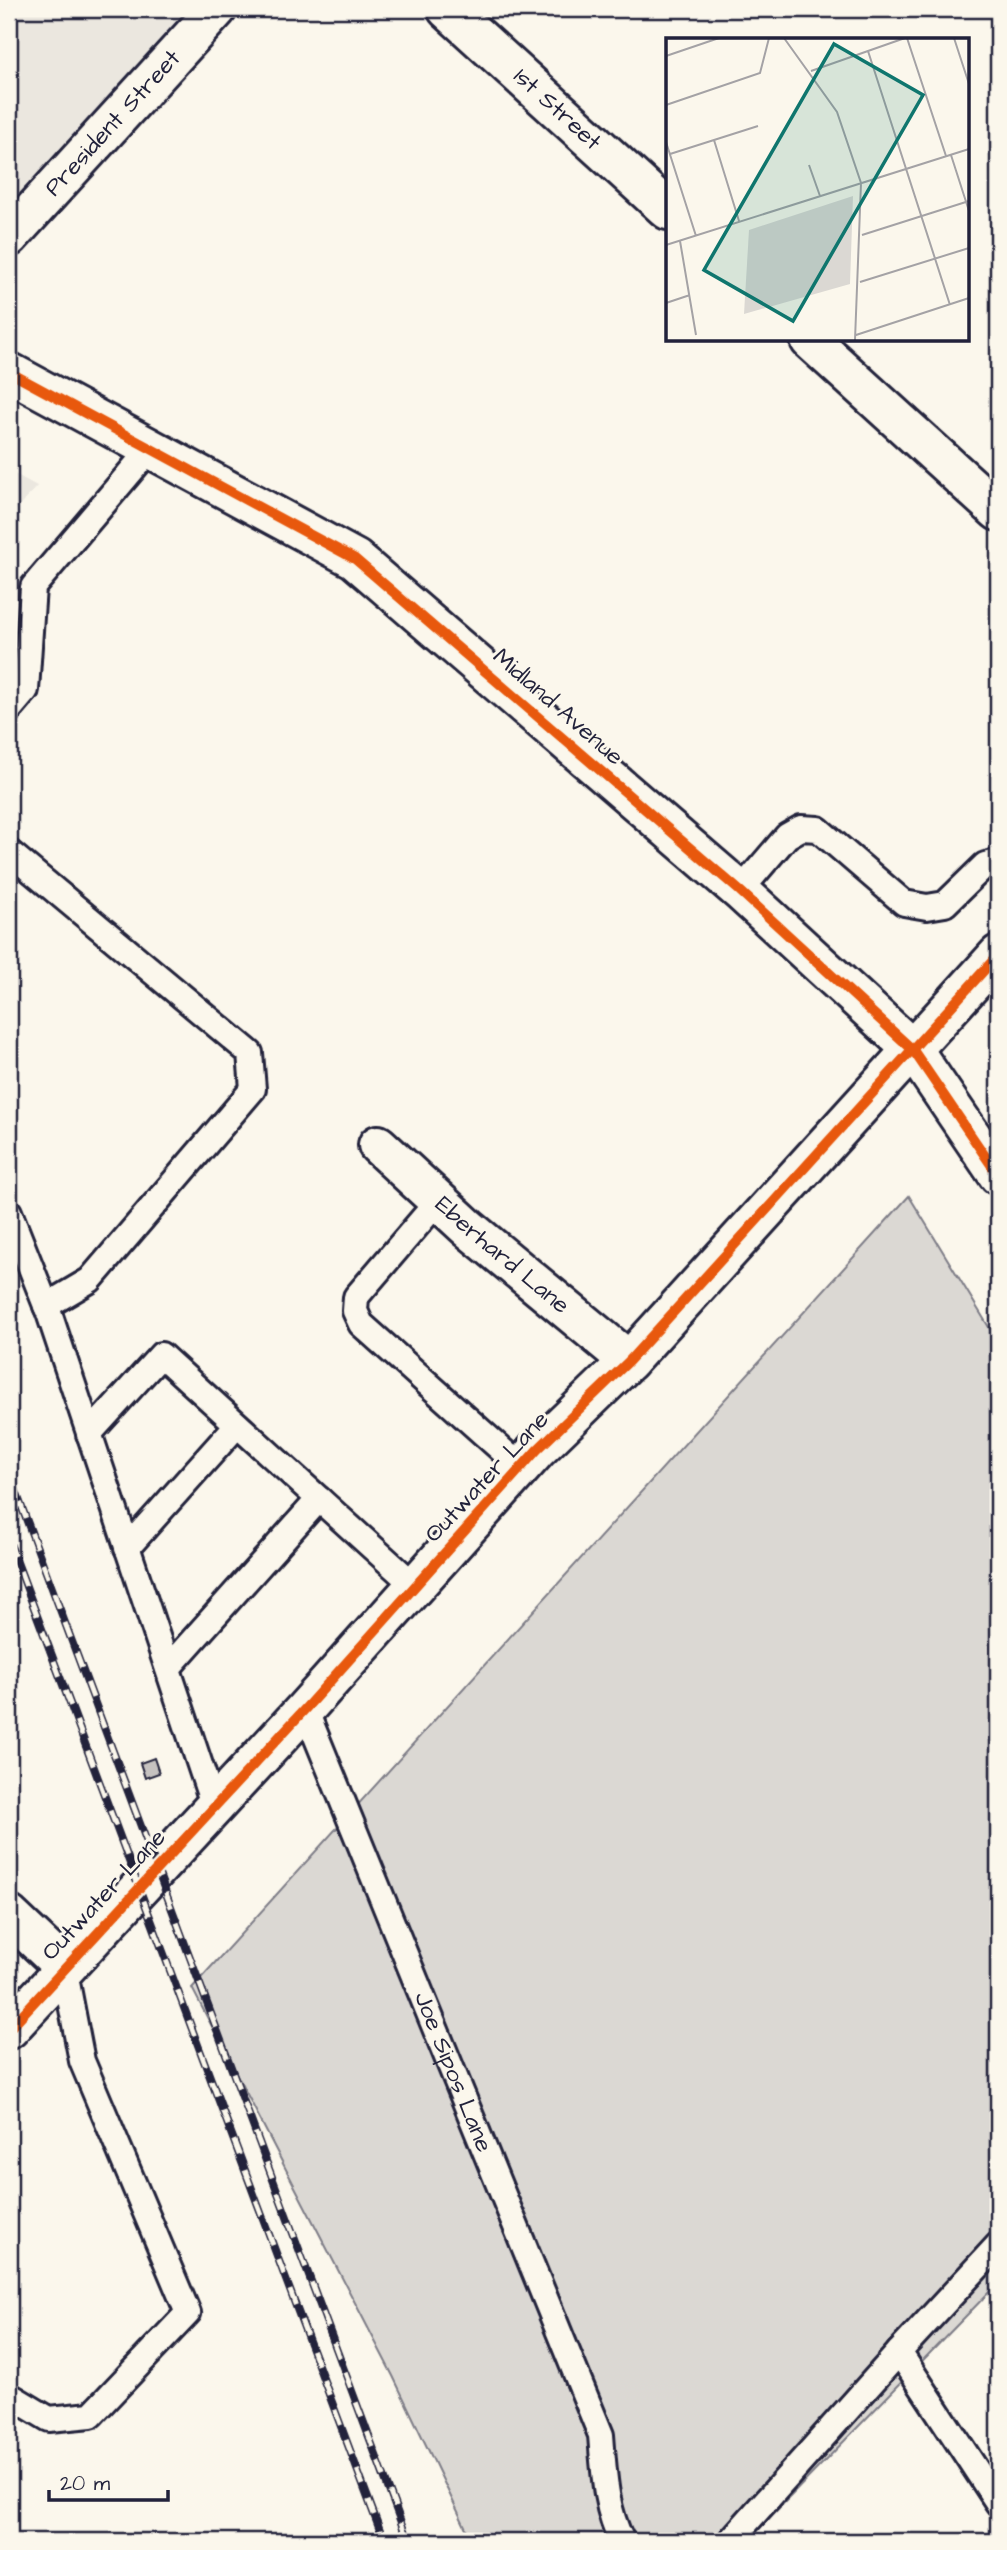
<svg xmlns="http://www.w3.org/2000/svg" width="1007" height="2550" font-family="'Architects Daughter',sans-serif">
	<style>
		.built { fill: #ebe7df }
		.green { fill: #dbd8d3; stroke: #7e7d87; stroke-width: 2 }
		.building { fill: #c6c2c0; stroke: #22223b; stroke-width: 2 }
		.lines { fill: none; stroke-linecap: round; stroke-linejoin: round }
		.service-casing { stroke: #22223b; stroke-width: 30 }
		.minor-casing { stroke: #22223b; stroke-width: 44 }
		.tertiary-casing { stroke: #22223b; stroke-width: 44 }
		.service { stroke: #fbf7ec; stroke-width: 24 }
		.minor { stroke: #fbf7ec; stroke-width: 38 }
		.tertiary { stroke: #fbf7ec; stroke-width: 38 }
		.rail-casing { stroke: #22223b; stroke-width: 8 }
		.rail { stroke: #fbf7ec; stroke-width: 5; stroke-dasharray: 16; stroke-linecap: butt }
		.cycleway-casing { stroke: #fbf7ec; stroke-width: 15 }
		.cycleway { stroke: #e8590c; stroke-width: 10 }
		.labels { text-anchor: middle; dominant-baseline: central; stroke-width: 6; stroke-linejoin: round; paint-order: stroke }
		.street-label { font-size: 24px; fill: #22223b; stroke: #fbf7ec }
		.inset-road { fill: none; stroke: #a4a2a5; stroke-width: 2 }
		.view { fill: #0f766e; fill-opacity: 0.15; stroke: #0f766e; stroke-width: 3.5 }
		.inset-edge { fill: none; stroke: #22223b; stroke-width: 3.5 }
	</style>
	<rect width="100%" height="100%" fill="#fbf7ec"/>
	<filter id="ink" filterUnits="userSpaceOnUse"><feTurbulence type="fractalNoise" baseFrequency=".0143" numOctaves="2"/><feDisplacementMap in="SourceGraphic" scale="14" xChannelSelector="R" yChannelSelector="G"/><feConvolveMatrix kernelMatrix="1 2 1 2 8 2 1 2 1" color-interpolation-filters="sRGB"/></filter>
	<g filter="url(#ink)">
		<g class="built">
			<polygon points="9,9 222,9 9,244"/>
			<polygon points="9,471 37,486 9,518"/>
		</g>
		<polygon class="green" points="909,1196 998,1342 998,2283 747,2541 472,2541 393,2376 192,1988"/>
		<polygon class="building" points="154,1758 159,1773 145,1778 140,1763"/>
		<g class="lines">
			<defs>
				<g id="service">
					<polyline points="9,710 26,690 33,587 150,449"/>
					<polyline points="9,852 250,1053 253,1089 90,1280 46,1306"/>
					<polyline points="740,891 787,836 801,828 818,829 904,903 927,907 945,904 985,865 998,862"/>
					<polyline points="438,1201 356,1297 355,1311 361,1324 522,1468"/>
					<polyline points="9,1212 49,1313 214,1807"/>
					<polyline points="89,1434 161,1355 319,1499 168,1668"/>
					<polyline points="319,1499 415,1586"/>
					<polyline points="127,1548 237,1425"/>
					<path id="s1" d="M305 1709 601 2435C604 2472 605 2508 622 2541"/>
					<polyline points="899,2352 998,2503"/>
					<polyline points="9,2395 49,2419 91,2415 188,2313 82,2061 64,1967"/>
					<polyline points="730,2541 899,2352 998,2245"/>
				</g>
				<g id="minor">
					<path id="s2" d="M447 9 668 210"/>
					<path id="s3" d="M9 237 217 9"/>
					<polyline points="810,340 998,511"/>
					<path id="s4" d="M378 1145 468 1228 629 1361"/>
					<polyline points="9,1915 64,1967"/>
				</g>
				<g id="tertiary">
					<polyline points="9,372 355,559 740,891 913,1050 998,1175"/>
					<polyline points="9,2029 305,1709 537,1450 629,1361 998,955"/>
				</g>
			</defs>
			<use href="#service" class="service-casing"/>
			<use href="#minor" class="minor-casing"/>
			<use href="#tertiary" class="tertiary-casing"/>
			<use href="#service" class="service"/>
			<use href="#minor" class="minor"/>
			<use href="#tertiary" class="tertiary"/>
			<defs>
				<g id="rail">
					<polyline points="9,1473 408,2541"/>
					<polyline points="9,1541 384,2541"/>
				</g>
			</defs>
			<use href="#rail" class="rail-casing"/>
			<use href="#rail" class="rail"/>
			<defs>
				<g id="cycleway">
					<polyline points="9,372 355,559 740,891 913,1050 998,1175"/>
					<polyline points="9,2029 305,1709 537,1450 629,1361 998,955"/>
				</g>
			</defs>
			<use href="#cycleway" class="cycleway-casing"/>
			<use href="#cycleway" class="cycleway"/>
		</g>
	</g>
	<g class="labels">
		<g class="street-label">
			<text stroke="none"><textPath href="#s2" startOffset="149">1st Street</textPath></text>
			<text stroke="none"><textPath href="#s3" startOffset="154">President Street</textPath></text>
			<text transform="translate(558 707) rotate(41)">Midland Avenue</text>
			<text stroke="none"><textPath href="#s4" startOffset="166">Eberhard Lane</textPath></text>
			<text transform="translate(487 1477) rotate(-47)">Outwater Lane</text>
			<text transform="translate(104 1895) rotate(-47)">Outwater Lane</text>
			<text stroke="none"><textPath href="#s1" startOffset="392">Joe Sipos Lane</textPath></text>
		</g>
	</g>
	<g transform="translate(666 38)">
		<rect width="303" height="303" fill="#fbf7ec"/>
		<path d="M187 158 184 246 78 276 83 192Z" fill="#dbd8d3"/>
		<path class="inset-road" d="M118 0 171 74 195 145 189 302M241 0 280 118M288 0 303 46M202 13 284 267M0 18 53 0M145 33 239 0M0 67 94 35 103 0M48 102 73 183M0 104 30 198M4 116 92 88M285 117 303 173M143 127 154 158M196 197 303 163M14 203 30 297M0 207 303 111M194 244 303 210M0 265 24 257M190 297 303 260"/>
		<path class="view" d="M168 6 257 57 127 283 38 232Z"/>
		<rect width="303" height="303" class="inset-edge"/>
	</g>
	<rect width="1007" height="2550" fill="none" stroke="#fbf7ec" stroke-width="35"/>
	<rect x="18" y="18" width="972" height="2515" fill="none" stroke="#22223b" stroke-width="2.5" filter="url(#ink)"/>
	<path d="M49 2490v10h119v-10" fill="none" stroke="#22223b" stroke-width="3.5"/>
	<text x="60" y="2490" font-size="21" fill="#22223b" stroke="#fbf7ec" stroke-width="5" paint-order="stroke">20 m</text>
</svg>
